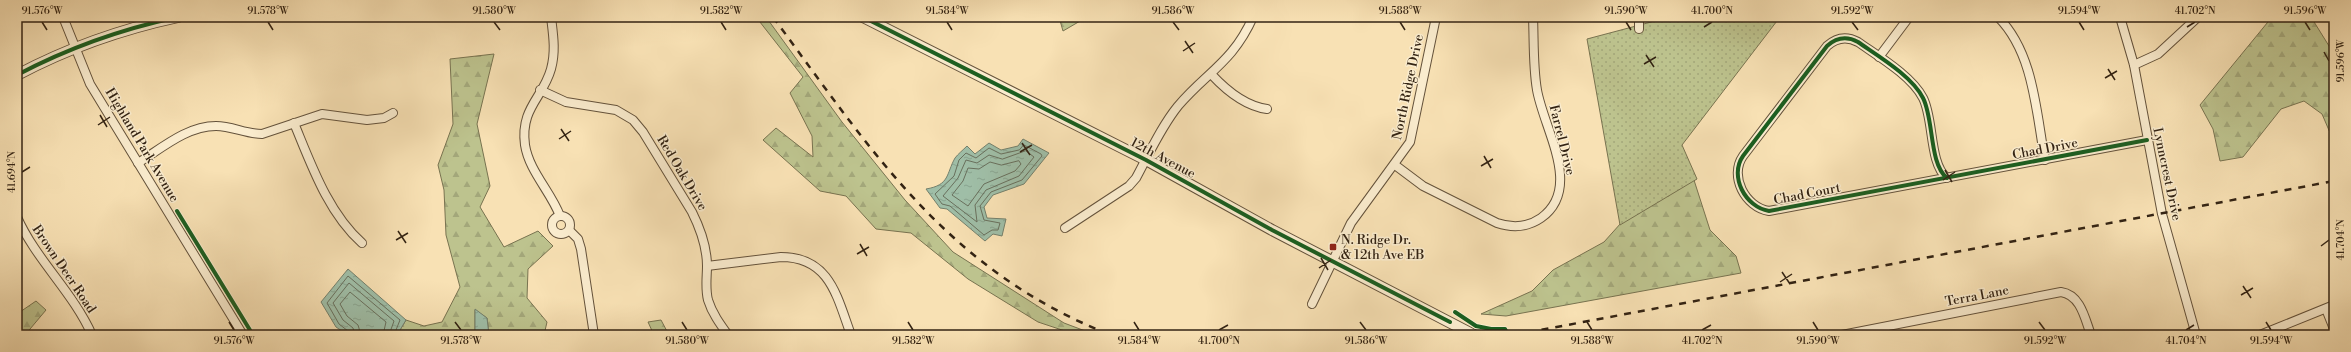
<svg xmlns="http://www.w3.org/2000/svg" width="2351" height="352" font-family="'Libre Bodoni',serif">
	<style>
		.forest { fill: url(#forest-firs); stroke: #787350 }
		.park { fill: url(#park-dots); stroke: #787350 }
		.water { fill: url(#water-ripples); stroke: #74806c }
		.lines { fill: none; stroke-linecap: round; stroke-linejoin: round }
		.shore { stroke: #69705d; stroke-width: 1 }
		.minor-casing { stroke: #64523b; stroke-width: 10 }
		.tertiary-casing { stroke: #64523b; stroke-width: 12 }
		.minor { stroke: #faecce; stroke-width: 8 }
		.tertiary { stroke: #faecce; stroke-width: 10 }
		.rail { stroke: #332313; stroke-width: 2.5; stroke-dasharray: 7 7; stroke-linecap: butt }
		.cycleway-casing { stroke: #faecce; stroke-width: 6 }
		.cycleway { stroke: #1b5e20; stroke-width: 4 }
		.ticks { fill: none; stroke: #332313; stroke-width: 1.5 }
		.poi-dot { fill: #8f2418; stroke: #faecce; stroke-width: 1.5 }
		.labels { text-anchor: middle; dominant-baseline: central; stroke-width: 3; stroke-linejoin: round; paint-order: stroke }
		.street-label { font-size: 13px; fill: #332313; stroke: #faecce }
		.poi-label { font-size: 13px; fill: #332313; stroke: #faecce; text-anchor: start }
		.neatline { fill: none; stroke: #332313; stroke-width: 1.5 }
		.ticks-label { font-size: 10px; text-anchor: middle; fill: #332313 }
	</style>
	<defs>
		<pattern id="forest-firs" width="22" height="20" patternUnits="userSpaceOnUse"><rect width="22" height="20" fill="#bdc38e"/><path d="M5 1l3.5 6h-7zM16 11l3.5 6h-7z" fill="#a3a77a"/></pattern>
		<pattern id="park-dots" width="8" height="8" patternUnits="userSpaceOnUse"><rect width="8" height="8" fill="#bdc38e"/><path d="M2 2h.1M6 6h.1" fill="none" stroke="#a3a77a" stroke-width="1.8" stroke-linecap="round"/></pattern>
		<pattern id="water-ripples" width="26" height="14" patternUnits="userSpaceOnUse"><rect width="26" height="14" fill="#9fbea7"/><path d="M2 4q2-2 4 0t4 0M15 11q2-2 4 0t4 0" fill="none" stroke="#89a38f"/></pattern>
	</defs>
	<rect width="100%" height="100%" fill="#f8e1b4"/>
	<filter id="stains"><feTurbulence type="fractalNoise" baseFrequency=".005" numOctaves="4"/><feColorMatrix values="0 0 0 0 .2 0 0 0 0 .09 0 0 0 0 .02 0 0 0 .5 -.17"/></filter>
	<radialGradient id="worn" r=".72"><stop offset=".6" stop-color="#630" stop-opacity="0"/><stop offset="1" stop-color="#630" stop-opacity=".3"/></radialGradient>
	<g class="forest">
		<polygon points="756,17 766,17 842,122 905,200 953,252 1064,323 1096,335 1077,335 1038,322 968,279 911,233 876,229 846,196 820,191 763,140 776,128 813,157 812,136 790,93 803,77"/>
		<polygon points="1059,17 1087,17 1063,31"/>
		<polygon points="2272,17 2311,17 2334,54 2334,142 2322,114 2304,101 2281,109 2243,157 2220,161 2213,129 2200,105"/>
		<polygon points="494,54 477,124 490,186 480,207 504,247 538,231 553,246 528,269 527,298 547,322 544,335 489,335 487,318 475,310 475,335 397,335 406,320 424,326 442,322 460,287 446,235 444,190 438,165 453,124 450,59"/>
		<polygon points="1675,145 1693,177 1710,230 1736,256 1741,273 1506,316 1481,314 1532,291 1553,270 1604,242 1621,223"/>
		<polygon points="36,301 46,310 25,335 17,335 17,314"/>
		<polygon points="661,320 669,335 654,335 648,322"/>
	</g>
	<polygon class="park" points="1670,17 1780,17 1682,145 1697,179 1620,225 1587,39"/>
	<g class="water">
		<path d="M1023 139 1049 153 1024 184 993 195 984 207 987 218 1006 219 1002 236 993 234 985 241 947 209 940 208 926 189C950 185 946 174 955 158 958 154 963 150 967 146L975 154 989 143 1001 150 1018 146Z"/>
		<polygon points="348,269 406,320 397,335 348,335 336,327 321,302"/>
		<polygon points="475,309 487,318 489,335 475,335"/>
	</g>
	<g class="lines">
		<g class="shore">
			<polygon points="1024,145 1041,154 1042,156 1022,180 991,192 980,206 984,220 1000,223 998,230 992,230 984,235 950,206 942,204 935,194 954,176 959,160 966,153 976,158 989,148 1001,154 1019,150"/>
			<polygon points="1026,151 1034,157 1019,176 986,190 975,205 977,222 943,196 958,178 966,160 977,163 989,155 1002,159"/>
			<polygon points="1019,161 1021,164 1015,171 984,184 968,206 952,195 963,181 968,168 979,169 990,162 1001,165"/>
			<polyline points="350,335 348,331 339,324 327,303 348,276 400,320 394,335"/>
			<polyline points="355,335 353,328 343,320 333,303 349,283 394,321 389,335"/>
			<polyline points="361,335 358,325 347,316 340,304 350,292 386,322 383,335"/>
		</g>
		<defs>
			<g id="minor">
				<polyline points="63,17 90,84 243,335"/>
				<path d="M551 17C553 34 556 51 551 69 543 98 520 108 525 145 529 171 551 192 560 216"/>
				<polyline points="1639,17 1639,29"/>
				<path d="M1998 17C2034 53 2036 112 2045 160"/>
				<polyline points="2120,17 2134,65 2162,214 2196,335"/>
				<polyline points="1879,57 1909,17"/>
				<polyline points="2134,65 2158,54 2198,17"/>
				<path d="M1212 75C1226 90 1245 106 1267 109"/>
				<path d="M540 90 566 102 616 110 633 120 643 132 692 212C700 228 707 247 707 266 707 277 705 288 708 300 712 313 720 324 728 335"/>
				<path d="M294 123C311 164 328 213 362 243"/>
				<path d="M138 163C162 148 187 126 216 126 232 126 246 134 262 134L322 114 367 120 384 118 393 113"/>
				<path d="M1395 165 1423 186 1497 223C1512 228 1528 227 1541 218 1583 188 1544 130 1537 90 1533 67 1534 41 1533 17"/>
				<path d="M1947 178C1929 164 1934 119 1923 98 1912 76 1878 56 1858 42 1847 36 1837 37 1827 46L1743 156C1729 176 1745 207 1769 211L2147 140"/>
				<circle cx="561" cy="225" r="9"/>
				<path d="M17 217C36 260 73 292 92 335"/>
				<path d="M1065 228 1129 186 1136 178C1149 154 1161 127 1178 106 1207 72 1233 62 1253 17"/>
				<polyline points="569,230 578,239 581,249 594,335"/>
				<path d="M707 266 781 257C830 257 837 297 851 335"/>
				<polyline points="1312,304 1351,223 1410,142 1436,17"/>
				<polyline points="2326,309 2334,329"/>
				<path d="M1842 335 2061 292C2081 295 2085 319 2091 335"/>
				<polyline points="2260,335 2334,305"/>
			</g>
			<g id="tertiary">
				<polyline points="863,17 1146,160 1272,230 1474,335"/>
				<path d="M17 75C68 48 122 29 178 17"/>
			</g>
		</defs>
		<use href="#minor" class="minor-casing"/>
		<use href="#tertiary" class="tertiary-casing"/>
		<use href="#minor" class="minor"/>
		<use href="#tertiary" class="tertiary"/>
		<g class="rail">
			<path d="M773 17C872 151 947 271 1111 335"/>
			<polyline points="1514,335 2334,181"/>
		</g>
		<defs>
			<g id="cycleway">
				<polyline points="863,17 1146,160 1272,230 1450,322"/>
				<path d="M17 75C68 48 122 29 178 17"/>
				<path d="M1947 178C1929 164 1934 119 1923 98 1912 76 1878 56 1858 42 1847 36 1837 37 1827 46L1743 156C1729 176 1745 207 1769 211L2147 140"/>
				<polyline points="177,211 253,335"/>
				<polyline points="1455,312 1476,326 1491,329 1505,329 1508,335"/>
			</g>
		</defs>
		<use href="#cycleway" class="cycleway-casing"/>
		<use href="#cycleway" class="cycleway"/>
	</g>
	<path class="ticks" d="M42 22 47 30M268 22 273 30M494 22 500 30M721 22 726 30M947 22 952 30M1173 22 1179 30M1400 22 1405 30M1626 22 1631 30M1852 22 1858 30M2079 22 2084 30M2305 22 2310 30M1704 27 1712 22M2187 27 2195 22M1185 41 1193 53M1183 51 1195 43M2324 52 2329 61M1646 55 1654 67M1644 64 1656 57M2108 69 2115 80M2105 78 2117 71M100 115 107 127M98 125 110 117M561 129 569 141M559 139 571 131M1022 143 1030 155M1020 152 1032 145M1484 156 1491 168M1481 166 1493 159M1945 170 1952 182M22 172 30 167M1943 180 1955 172M398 231 406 243M396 240 408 233M860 244 867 256M2321 246 2329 240M857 254 869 247M1321 258 1328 270M1319 268 1331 260M1782 272 1790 284M1780 282 1792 274M2243 286 2251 298M2241 295 2253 288M229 322 234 330M455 322 461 330M682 322 687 330M908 322 913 330M1134 322 1139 330M1360 322 1366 330M1587 322 1592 330M1813 322 1818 330M2039 322 2045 330M2266 322 2271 330M1219 330 1228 325M1702 330 1711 325M2186 330 2194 325"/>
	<rect class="poi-dot" x="1329" y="243" width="8" height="8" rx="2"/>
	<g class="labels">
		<g class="street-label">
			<text transform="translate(1408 87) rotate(-78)">North Ridge Drive</text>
			<text transform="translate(1562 140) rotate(76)">Farrel Drive</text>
			<text transform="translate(142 145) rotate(59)">Highland Park Avenue</text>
			<text transform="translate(2045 149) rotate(-11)">Chad Drive</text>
			<text transform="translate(1163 158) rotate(28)">12th Avenue</text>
			<text transform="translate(682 173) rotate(59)">Red Oak Drive</text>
			<text transform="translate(2167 174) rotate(78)">Lynncrest Drive</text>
			<text transform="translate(1807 194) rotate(-11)">Chad Court</text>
			<text transform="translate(64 269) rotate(56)">Brown Deer Road</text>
			<text transform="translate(1977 296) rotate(-11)">Terra Lane</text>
		</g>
		<g class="poi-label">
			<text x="1341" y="240">N. Ridge Dr.<tspan x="1341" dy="15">&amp; 12th Ave EB</tspan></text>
		</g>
	</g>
	<rect width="2351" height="352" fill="none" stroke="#f8e1b4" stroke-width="44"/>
	<rect x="22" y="22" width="2307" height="308" class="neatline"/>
	<g class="ticks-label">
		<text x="42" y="14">91.576°W</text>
		<text x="268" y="14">91.578°W</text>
		<text x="494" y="14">91.580°W</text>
		<text x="721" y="14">91.582°W</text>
		<text x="947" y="14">91.584°W</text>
		<text x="1173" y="14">91.586°W</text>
		<text x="1400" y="14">91.588°W</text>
		<text x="1626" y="14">91.590°W</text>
		<text x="1712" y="14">41.700°N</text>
		<text x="1852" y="14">91.592°W</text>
		<text x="2079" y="14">91.594°W</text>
		<text x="2195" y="14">41.702°N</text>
		<text x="2305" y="14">91.596°W</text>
		<text transform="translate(2340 61) rotate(-90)" y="4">91.596°W</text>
		<text transform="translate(11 172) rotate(-90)" y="4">41.694°N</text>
		<text transform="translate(2340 240) rotate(-90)" y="4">41.704°N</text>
		<text x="234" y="344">91.576°W</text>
		<text x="461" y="344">91.578°W</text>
		<text x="687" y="344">91.580°W</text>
		<text x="913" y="344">91.582°W</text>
		<text x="1139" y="344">91.584°W</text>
		<text x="1219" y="344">41.700°N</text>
		<text x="1366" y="344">91.586°W</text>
		<text x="1592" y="344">91.588°W</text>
		<text x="1702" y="344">41.702°N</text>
		<text x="1818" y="344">91.590°W</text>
		<text x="2045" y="344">91.592°W</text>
		<text x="2186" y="344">41.704°N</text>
		<text x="2271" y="344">91.594°W</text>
	</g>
	<rect width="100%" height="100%" filter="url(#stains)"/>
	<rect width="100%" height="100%" fill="url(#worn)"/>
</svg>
